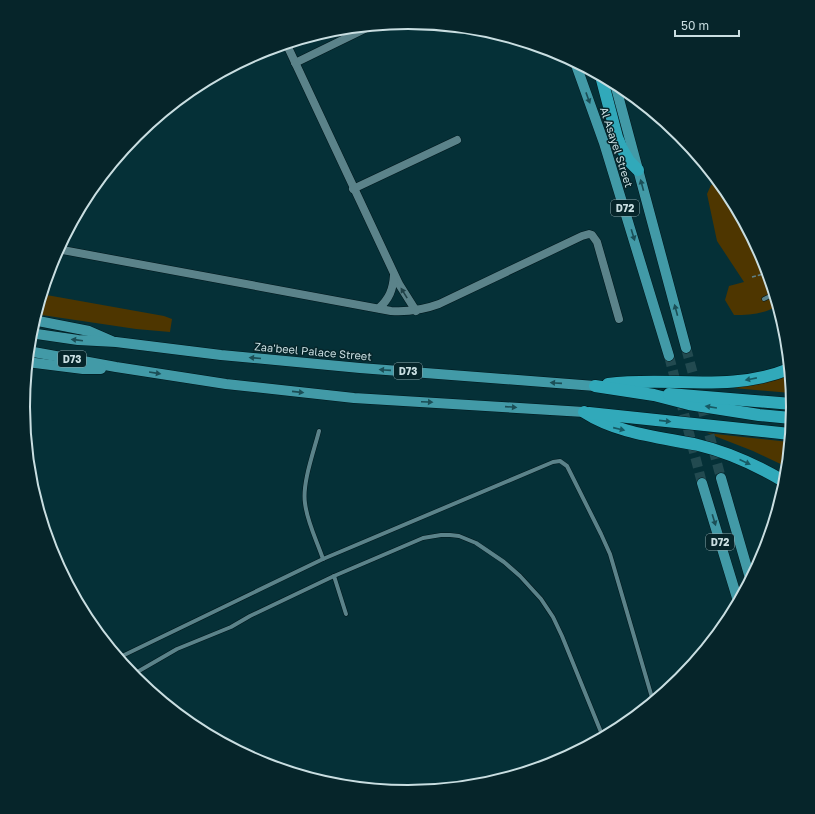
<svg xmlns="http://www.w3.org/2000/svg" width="815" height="814" font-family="'Golos Text',sans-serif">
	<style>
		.green { fill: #4e3600 }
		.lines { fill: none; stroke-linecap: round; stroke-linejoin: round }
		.primary-tunnel { stroke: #224a50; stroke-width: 10; stroke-dasharray: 10 5; stroke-linecap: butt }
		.service-casing { stroke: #00171c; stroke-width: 5 }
		.minor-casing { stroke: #00171c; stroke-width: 9 }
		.primary-casing { stroke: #00171c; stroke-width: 11 }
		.motorway-casing { stroke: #00171c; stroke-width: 13 }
		.path { stroke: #608086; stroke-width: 1.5; stroke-dasharray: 4 2; stroke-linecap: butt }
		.service { stroke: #5b838a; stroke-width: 4 }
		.minor { stroke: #5b838a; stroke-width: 8 }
		.primary { stroke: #429aa7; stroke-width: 10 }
		.motorway { stroke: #31a9ba; stroke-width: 12 }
		.oneway { fill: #1b4e56 }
		.oneway2 { fill: #204147 }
		.oneway3 { fill: #175a64 }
		.labels { text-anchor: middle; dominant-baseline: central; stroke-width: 3; stroke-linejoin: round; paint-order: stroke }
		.shield { fill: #06252a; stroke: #8ea6aa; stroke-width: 1 }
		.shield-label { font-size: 10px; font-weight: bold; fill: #c9dee1 }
		.street-label { font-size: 11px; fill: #c9dee1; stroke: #06252a }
		.rim { fill: none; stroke: #c9dee1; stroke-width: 2 }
	</style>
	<rect width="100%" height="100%" fill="#053037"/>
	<g class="green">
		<path d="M718 182 728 193 763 260 777 306C764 314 749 315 734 315L725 300 729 286 744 282 717 241 707 194 711 185Z"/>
		<polygon points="41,294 164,316 172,319 170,332 136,329 35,314"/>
		<polygon points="789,373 791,393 733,388 764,381"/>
		<polygon points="707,433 789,442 787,467 753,451"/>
	</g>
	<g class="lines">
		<g class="primary-tunnel">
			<polyline points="686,348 721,478"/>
			<polyline points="669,356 702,483"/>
		</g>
		<defs>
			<g id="service">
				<polyline points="764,299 774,294"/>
				<path d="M319 431C314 451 302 483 305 503 307 522 317 541 323 559"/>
				<polyline points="334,576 346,614"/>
				<polyline points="118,658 323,559 553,462 560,461 567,466 601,534 610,554 653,701"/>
				<polyline points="132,675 177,649 231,627 250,616 334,576 423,538 441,535 450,535 459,536 476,543 504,562 520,576 541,599 553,617 562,636 603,737"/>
			</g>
			<g id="minor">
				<polyline points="286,43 399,284 416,311"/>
				<polyline points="295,63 373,25"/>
				<polyline points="353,189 457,140"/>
				<path d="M57 249 391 311C408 312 423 310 439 304L582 236 589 234 592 235 597 242 619 319"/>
				<path d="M379 308C389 299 393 290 394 275"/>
			</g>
			<g id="primary">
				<polyline points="575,62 604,143 669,356"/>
				<polyline points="615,84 686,348"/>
				<polyline points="33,320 89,331 112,341"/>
				<polyline points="30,333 78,340 116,342 221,355 360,368 595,386"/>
				<polyline points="28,351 116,367 226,384 354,398 584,412"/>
				<polyline points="27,362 83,369 101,369"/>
				<polyline points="721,478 750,578"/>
				<polyline points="702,483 738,601"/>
			</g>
			<g id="motorway">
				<polyline points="601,76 617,137 622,149 629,161 638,170"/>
				<path d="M608 384C669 376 730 393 789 369"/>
				<polyline points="595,386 654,395 689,404 759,415 791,418"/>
				<polyline points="669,394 792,404"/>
				<path d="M584 412C618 434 660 437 698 445 728 452 758 466 785 482"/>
				<polyline points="589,413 790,434"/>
			</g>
		</defs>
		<use href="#service" class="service-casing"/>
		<use href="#minor" class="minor-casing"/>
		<use href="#primary" class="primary-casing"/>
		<use href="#motorway" class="motorway-casing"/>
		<g class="path">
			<polyline points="717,182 717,180"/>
			<polyline points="752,277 767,273"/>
		</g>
		<use href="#service" class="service"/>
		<use href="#minor" class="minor"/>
		<use href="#primary" class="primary"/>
		<use href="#motorway" class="motorway"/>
	</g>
	<defs><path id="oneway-solid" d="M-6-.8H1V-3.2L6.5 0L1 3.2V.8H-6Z"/></defs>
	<g class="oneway">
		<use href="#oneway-solid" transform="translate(588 98) rotate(70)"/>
		<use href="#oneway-solid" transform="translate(642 185) rotate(-105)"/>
		<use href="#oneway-solid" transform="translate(633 235) rotate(73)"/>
		<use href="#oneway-solid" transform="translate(676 310) rotate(-105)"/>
		<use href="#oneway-solid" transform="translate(77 340) rotate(-173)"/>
		<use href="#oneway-solid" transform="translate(255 358) rotate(-175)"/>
		<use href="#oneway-solid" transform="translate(385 370) rotate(-176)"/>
		<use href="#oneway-solid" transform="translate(155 373) rotate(9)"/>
		<use href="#oneway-solid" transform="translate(556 383) rotate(-176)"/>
		<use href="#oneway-solid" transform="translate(298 392) rotate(6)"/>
		<use href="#oneway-solid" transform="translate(427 402) rotate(3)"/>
		<use href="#oneway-solid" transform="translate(511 407) rotate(4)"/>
		<use href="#oneway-solid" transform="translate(714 520) rotate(73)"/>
	</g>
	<use class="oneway2" href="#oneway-solid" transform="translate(404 293) rotate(-122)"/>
	<g class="oneway3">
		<use href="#oneway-solid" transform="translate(751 379) rotate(169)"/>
		<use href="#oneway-solid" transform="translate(711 407) rotate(-171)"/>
		<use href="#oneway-solid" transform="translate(665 421) rotate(6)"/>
		<use href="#oneway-solid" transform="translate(619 429) rotate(13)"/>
		<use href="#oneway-solid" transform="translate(745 462) rotate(24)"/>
	</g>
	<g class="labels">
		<g class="shield">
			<rect x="611" y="200" width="28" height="16" rx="3"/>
			<rect x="58" y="351" width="28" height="16" rx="3"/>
			<rect x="394" y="363" width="28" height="16" rx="3"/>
			<rect x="706" y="534" width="28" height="16" rx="3"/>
		</g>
		<g class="shield-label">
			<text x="625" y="208">D72</text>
			<text x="72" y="359">D73</text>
			<text x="408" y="371">D73</text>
			<text x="720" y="542">D72</text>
		</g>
		<g class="street-label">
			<text transform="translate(617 147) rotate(72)">Al Asayel Street</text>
			<text transform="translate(313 351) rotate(5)">Zaa'beel Palace Street</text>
		</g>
	</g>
	<path d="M0 0H815V814H0ZM30 407a378 378 0 1 1 756 0a378 378 0 1 1-756 0Z" fill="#06252a" fill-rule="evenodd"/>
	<path class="rim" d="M30 407a378 378 0 1 1 756 0a378 378 0 1 1-756 0Z"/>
	<path d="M675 30v6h64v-6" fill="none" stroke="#c9dee1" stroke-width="2"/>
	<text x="681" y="30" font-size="12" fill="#c9dee1" stroke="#06252a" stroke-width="3" paint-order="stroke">50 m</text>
</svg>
